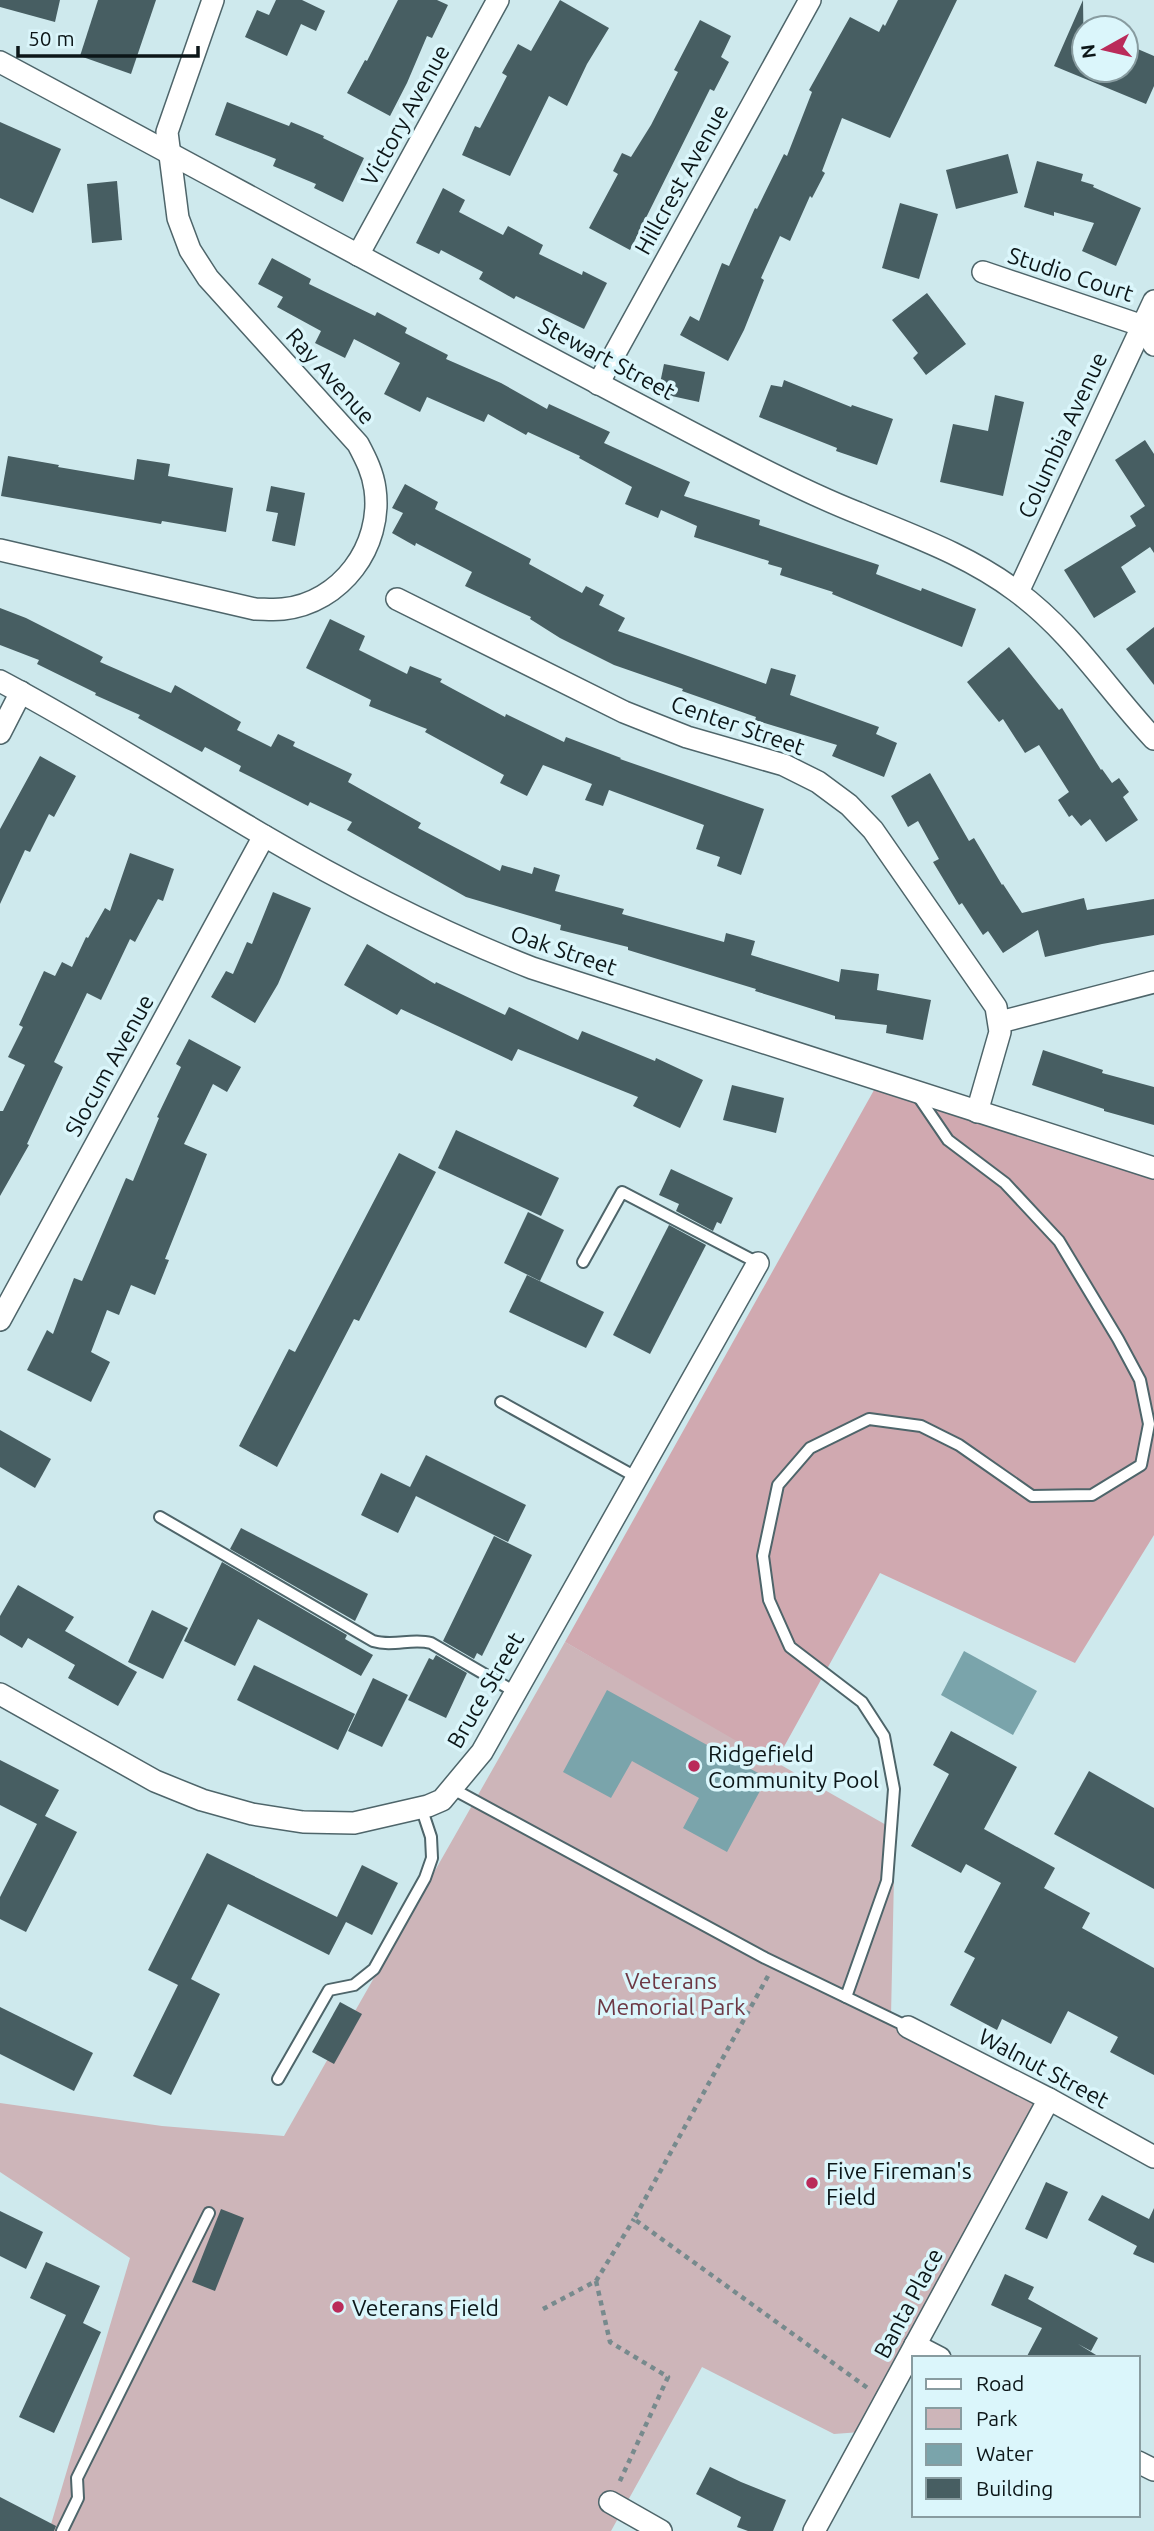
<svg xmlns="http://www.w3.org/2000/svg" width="1154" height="2531" font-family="Ubuntu,sans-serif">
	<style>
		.green { fill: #cdb5b9 }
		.forest { fill: #d0a9b0 }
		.water { fill: #7aa4ab }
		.building { fill: #475e62 }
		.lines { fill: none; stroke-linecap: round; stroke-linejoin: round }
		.service-casing { stroke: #4e656a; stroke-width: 14 }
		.minor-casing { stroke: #4e656a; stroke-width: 24 }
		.path { stroke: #778a8d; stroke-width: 4.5; stroke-dasharray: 5 5; stroke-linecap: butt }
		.service { stroke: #fff; stroke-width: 10 }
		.minor { stroke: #fff; stroke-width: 21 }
		.poi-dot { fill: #ba2b5a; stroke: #dbf6fb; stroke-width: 2.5 }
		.labels { text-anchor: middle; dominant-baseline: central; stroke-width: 7; stroke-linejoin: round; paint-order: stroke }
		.street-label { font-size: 23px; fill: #0c1618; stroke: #dbf6fb }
		.poi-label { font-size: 23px; fill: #0c1618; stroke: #dbf6fb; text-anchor: start }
		.park-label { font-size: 23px; fill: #6d3844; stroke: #dbf6fb }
	</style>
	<rect width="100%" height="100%" fill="#cee9ed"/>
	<polygon class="green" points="565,1642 895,1830 891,2016 1049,2099 874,2431 834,2434 702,2367 611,2531 49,2531 130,2258 0,2172 0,2103 162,2126 284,2136"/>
	<polygon class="forest" points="883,1074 1154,1169 1154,1535 1075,1663 880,1573 775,1763 565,1642"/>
	<g class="water">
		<polygon points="964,1651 1037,1691 1013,1735 941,1695"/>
		<polygon points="607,1690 767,1778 727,1852 683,1828 699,1798 632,1761 611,1798 563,1772"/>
	</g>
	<g class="building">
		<polygon points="0,0 60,0 55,22 0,7"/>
		<polygon points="98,0 156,0 131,74 80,56"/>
		<polygon points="276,0 302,0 325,11 316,31 301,24 287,56 245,37 257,10 269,15"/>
		<polygon points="398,0 437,0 448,5 432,38 427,36 407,83 390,116 347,93 365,60 367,61"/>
		<polygon points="560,0 609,28 587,64 567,106 549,96 510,176 462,155 475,126 480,128 507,76 502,73 518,44 531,51"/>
		<polygon points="898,0 957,0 890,138 842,118 822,171 825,173 812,198 810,196 790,241 780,236 761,278 764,280 744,330 728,361 680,335 690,316 699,321 722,263 729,266 755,208 757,209 784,154 787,156 812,92 809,90 850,17 879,32 883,24 885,26"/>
		<polygon points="1083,0 1084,70 1126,70 1126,44 1154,56 1154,86 1146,104 1054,66"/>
		<polygon points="700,20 731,36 721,57 729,62 714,91 710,89 630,250 589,228 618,174 613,171 622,153 631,157 651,125 678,72 674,70"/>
		<polygon points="227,102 289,126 291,122 324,136 323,138 364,158 343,202 314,188 316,184 273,166 276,159 215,135"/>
		<polygon points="0,122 61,149 33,213 0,198"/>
		<polygon points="1008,154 1018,193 956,209 946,170"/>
		<polygon points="1037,161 1083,174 1081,181 1094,185 1093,187 1141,208 1116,266 1082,251 1094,223 1054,212 1054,216 1024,207"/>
		<polygon points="117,181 122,240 92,243 87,184"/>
		<polygon points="443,188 465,200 459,212 503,235 508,226 543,245 539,254 582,275 583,271 607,283 584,329 516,296 514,299 479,279 483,272 441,250 439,254 416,243"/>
		<polygon points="900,203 938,214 919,279 882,268"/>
		<polygon points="272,258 311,279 309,284 375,316 377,312 407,328 405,333 448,355 446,359 501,383 547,409 549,404 610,432 604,443 690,482 684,496 760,520 759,525 879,565 876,574 921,591 922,588 976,609 962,647 832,594 833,592 780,575 782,568 768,564 769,561 694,537 697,526 661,510 658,518 625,504 632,487 579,458 580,456 528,432 526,435 488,414 484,422 427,397 420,412 384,394 400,363 354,339 345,358 315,343 321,331 277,307 283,297 258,284"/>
		<polygon points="927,293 966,344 926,375 913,358 918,353 892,320"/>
		<polygon points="664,364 705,372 699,402 658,393"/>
		<polygon points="784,380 851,407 852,405 893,419 877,465 836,451 837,448 759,417 771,385 782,387"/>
		<polygon points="995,395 1024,402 1003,496 940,482 953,424 988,431"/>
		<polygon points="1145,440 1154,454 1154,553 1150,547 1121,567 1136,592 1094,618 1064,570 1136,526 1130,516 1145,506 1115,460"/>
		<polygon points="8,456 59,465 58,467 134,480 137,459 170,464 168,476 233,488 226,532 162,521 161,524 1,496"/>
		<polygon points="405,484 438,502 435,509 531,559 529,564 582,593 586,586 604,595 599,605 625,618 618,631 766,684 771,668 796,675 790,695 879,727 876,734 897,743 884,777 832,756 837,745 755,720 756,717 682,691 683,689 614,665 560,638 530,619 531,617 465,586 472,572 416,543 415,546 392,533 403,513 392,508"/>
		<polygon points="271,486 305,493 295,546 272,541 278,513 266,511"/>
		<polygon points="0,608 26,618 103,657 100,662 171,693 175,685 193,695 241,722 237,730 271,747 278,734 295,742 293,746 352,774 348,782 421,823 418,828 500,871 502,865 532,874 534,867 560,875 555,891 624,909 622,914 724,942 726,933 755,941 751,955 839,982 841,969 879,974 877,990 931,1000 923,1040 886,1033 887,1025 835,1019 835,1016 755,991 756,989 628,950 628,947 560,930 561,925 466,897 347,830 352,822 310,802 308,806 239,771 241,766 205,747 202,752 138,718 140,715 95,695 96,693 37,664 39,660 0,645"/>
		<polygon points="330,619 365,636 359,650 407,674 410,666 442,679 440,682 505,717 506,714 564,742 566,737 621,758 620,759 764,809 741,875 717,866 720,857 696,849 704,825 609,790 603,806 585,800 592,784 543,765 527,796 500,783 504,775 425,732 427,729 369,706 371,700 306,668"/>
		<polygon points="1154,627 1154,685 1126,649"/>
		<polygon points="1009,647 1059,710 1062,708 1101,770 1102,769 1112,783 1119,778 1129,792 1123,797 1138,820 1106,842 1090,819 1081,826 1072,815 1069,817 1058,800 1069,792 1039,745 1025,753 1003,719 999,722 967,682"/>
		<polygon points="40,756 76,776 54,817 49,814 30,852 25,850 0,904 0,829"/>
		<polygon points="930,773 969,841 974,838 1002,885 1003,884 1022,913 1084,898 1087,910 1154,899 1154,935 1102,944 1045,957 1038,930 1003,953 988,931 983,935 962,903 959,905 933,862 939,859 918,821 908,827 891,796"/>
		<polygon points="130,853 174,869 163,901 158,899 135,942 130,939 101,1000 87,993 54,1062 63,1067 27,1144 29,1145 0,1196 0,1111 3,1111 25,1065 8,1057 23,1027 19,1025 44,971 55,976 62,962 72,967 86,937 88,938 105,908 110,911"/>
		<polygon points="273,892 311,908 278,984 255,1023 211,997 226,971 233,974 247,942 252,944"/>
		<polygon points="367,944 435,984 436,982 505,1015 509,1007 578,1040 582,1031 655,1061 656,1058 703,1080 680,1128 633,1106 638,1097 518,1049 512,1061 401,1009 397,1015 344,985"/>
		<polygon points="189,1039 241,1067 227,1092 213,1084 184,1144 207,1154 165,1259 169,1260 155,1295 131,1285 119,1315 107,1310 91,1352 110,1362 91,1402 27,1370 47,1330 53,1334 74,1278 82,1281 126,1178 133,1181 159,1118 157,1117 181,1067 176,1064"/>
		<polygon points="1043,1050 1103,1070 1102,1073 1154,1087 1154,1125 1104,1111 1104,1109 1032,1085"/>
		<polygon points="732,1085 784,1098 776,1133 723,1120"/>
		<polygon points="456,1130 559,1178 541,1216 438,1168"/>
		<polygon points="399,1153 436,1172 359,1321 354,1319 277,1467 239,1446 289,1349 295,1352"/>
		<polygon points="671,1169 733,1198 721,1224 717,1222 713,1231 676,1211 679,1204 659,1195"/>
		<polygon points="528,1212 564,1230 540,1281 504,1263"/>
		<polygon points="669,1225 706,1245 650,1354 613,1335"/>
		<polygon points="527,1275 604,1312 586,1348 509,1312"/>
		<polygon points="0,1430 51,1459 35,1488 0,1467"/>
		<polygon points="426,1455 526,1505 508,1542 416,1496 398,1533 361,1515 381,1473 410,1487"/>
		<polygon points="241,1528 368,1594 355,1621 230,1549"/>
		<polygon points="494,1536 532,1555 482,1656 477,1653 474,1659 443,1641"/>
		<polygon points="222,1562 347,1635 345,1639 373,1655 361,1676 258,1619 235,1666 184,1641"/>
		<polygon points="18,1585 74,1617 65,1631 137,1672 118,1706 68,1678 75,1665 28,1638 22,1648 0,1635 0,1616"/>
		<polygon points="152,1610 188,1628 163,1679 128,1662"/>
		<polygon points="436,1655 467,1673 446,1718 408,1700 429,1658 433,1660"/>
		<polygon points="254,1665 355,1714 338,1750 237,1700"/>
		<polygon points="373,1678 408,1695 382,1747 348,1731"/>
		<polygon points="951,1731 1017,1767 984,1829 1055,1868 1044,1888 1090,1913 1082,1928 1154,1968 1154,2075 1110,2052 1118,2037 1068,2011 1051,2044 1002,2019 997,2030 950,2005 975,1958 964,1952 1001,1883 966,1864 961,1873 911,1846 949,1774 933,1765"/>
		<polygon points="0,1760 59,1790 45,1816 77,1832 26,1932 0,1919 0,1897 37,1824 0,1805"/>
		<polygon points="1089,1771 1154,1808 1154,1889 1054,1834"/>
		<polygon points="207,1853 337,1917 362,1865 398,1883 372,1935 346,1922 329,1955 228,1904 191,1979 220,1994 171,2095 133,2076 178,1985 148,1970"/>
		<polygon points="340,2002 362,2014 334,2064 312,2052"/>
		<polygon points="0,2007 93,2053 74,2091 0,2054"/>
		<polygon points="1046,2182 1068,2192 1047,2239 1025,2229"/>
		<polygon points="1102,2195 1149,2219 1154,2208 1154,2263 1133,2254 1137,2246 1088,2220"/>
		<polygon points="221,2209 244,2218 215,2291 192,2282"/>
		<polygon points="0,2211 43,2232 26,2269 0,2256"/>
		<polygon points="46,2262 100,2286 83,2323 101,2332 54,2433 19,2417 66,2315 30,2298"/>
		<polygon points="1005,2274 1034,2287 1028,2299 1098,2338 1091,2351 1078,2344 1101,2358 1026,2358 1042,2328 991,2305"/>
		<polygon points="710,2467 741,2482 786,2500 773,2531 748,2531 737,2527 741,2517 696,2494"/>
		<polygon points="0,2497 56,2526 54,2531 0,2531"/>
	</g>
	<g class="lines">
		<defs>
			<g id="service">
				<polyline points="583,1262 622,1192 758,1263"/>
				<polyline points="501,1402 636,1477"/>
				<path d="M160 1517 373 1641C393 1647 412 1638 431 1643L515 1692"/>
				<polyline points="453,1789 765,1958 908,2027"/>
				<polyline points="846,1997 887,1881 894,1789 884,1736 862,1702 790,1647 769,1600 763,1556 778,1485 810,1448 869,1419 921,1426 959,1445 1032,1496 1092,1495 1141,1465 1149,1424 1140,1380 1118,1339 1059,1241 1005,1183 948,1140 918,1096"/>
				<polyline points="278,2079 329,1990 354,1985 374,1969 425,1878 432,1858 431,1837 421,1807"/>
				<polyline points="62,2531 78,2498 77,2478 209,2213"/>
			</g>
			<g id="minor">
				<path d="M0 62C241 191 481 323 723 449 767 472 812 495 858 513 913 536 968 555 1016 591 1074 634 1106 688 1154 739"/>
				<polyline points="358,255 498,0"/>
				<polyline points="983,272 1143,326 1154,345"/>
				<polyline points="598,384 810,0"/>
				<path d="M0 550 255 609C264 609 274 610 283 609 341 603 383 546 375 489 373 473 366 459 358 444L208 278 190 250 178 218 167 132 213 0"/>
				<polyline points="1018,592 1154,301"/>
				<polyline points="397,599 624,712 687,737 784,765 818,782 849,805 873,830 996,1007 1000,1032 977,1112"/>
				<path d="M0 681C89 728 174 783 261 834 348 885 438 931 532 968L1154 1168"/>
				<polyline points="0,733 21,692"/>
				<polyline points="1000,1022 1154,982"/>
				<polyline points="0,1320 264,836"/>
				<polyline points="0,1694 155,1781 202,1800 252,1814 303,1822 354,1823 428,1806 442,1800 482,1752 758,1263"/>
				<polyline points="908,2027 1049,2099 1154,2157"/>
				<polyline points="915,2345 940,2358"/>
				<polyline points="1138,2462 1154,2470"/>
				<polyline points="610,2502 661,2531"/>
				<polyline points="814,2531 1049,2099"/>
			</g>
		</defs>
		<use href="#service" class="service-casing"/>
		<use href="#minor" class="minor-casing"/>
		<g class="path">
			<polyline points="768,1976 634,2219 869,2389"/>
			<polyline points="596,2281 634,2219"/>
			<polyline points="543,2309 596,2281 610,2342 668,2377 619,2483"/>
		</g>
		<use href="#service" class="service"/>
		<use href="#minor" class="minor"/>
	</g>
	<g class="poi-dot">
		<circle cx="694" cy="1766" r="7"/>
		<circle cx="812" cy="2183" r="7"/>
		<circle cx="338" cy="2307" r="7"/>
	</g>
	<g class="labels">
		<g class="street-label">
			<text transform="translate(405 115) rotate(-61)">Victory Avenue</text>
			<text transform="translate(681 179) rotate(-61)">Hillcrest Avenue</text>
			<text transform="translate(1071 274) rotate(18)">Studio Court</text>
			<text transform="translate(607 358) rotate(28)">Stewart Street</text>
			<text transform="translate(331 376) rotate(48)">Ray Avenue</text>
			<text transform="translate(1062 435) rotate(-65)">Columbia Avenue</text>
			<text transform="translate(738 725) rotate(19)">Center Street</text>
			<text transform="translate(564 950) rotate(19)">Oak Street</text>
			<text transform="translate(109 1065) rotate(-61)">Slocum Avenue</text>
			<text transform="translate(485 1690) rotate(-60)">Bruce Street</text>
			<text transform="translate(1044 2068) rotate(28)">Walnut Street</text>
			<text transform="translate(908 2303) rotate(-62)">Banta Place</text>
		</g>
		<g class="poi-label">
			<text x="708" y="1753">Ridgefield<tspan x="708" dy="26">Community Pool</tspan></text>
			<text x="826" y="2170">Five Fireman's<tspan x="826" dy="26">Field</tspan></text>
			<text x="352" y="2307">Veterans Field</text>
		</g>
		<g class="park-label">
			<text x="671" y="1980">Veterans<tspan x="671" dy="26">Memorial Park</tspan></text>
		</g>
	</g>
	<rect x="912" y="2356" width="228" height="161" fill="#dbf6fb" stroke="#889ca0" stroke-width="2"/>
	<rect x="926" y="2379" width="35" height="10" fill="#ffffff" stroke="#889ca0" stroke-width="2"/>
	<text x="976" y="2391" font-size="21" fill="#0c1618">Road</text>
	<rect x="926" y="2408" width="35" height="21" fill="#cdb5b9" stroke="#889ca0" stroke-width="2"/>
	<text x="976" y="2426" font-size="21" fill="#0c1618">Park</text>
	<rect x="926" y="2444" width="35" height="21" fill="#7aa4ab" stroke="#889ca0" stroke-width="2"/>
	<text x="976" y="2461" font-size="21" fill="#0c1618">Water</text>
	<rect x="926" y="2478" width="35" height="21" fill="#475e62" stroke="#889ca0" stroke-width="2"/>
	<text x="976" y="2496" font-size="21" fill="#0c1618">Building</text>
	<g transform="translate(1105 49) rotate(262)"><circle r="33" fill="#dbf6fb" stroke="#889ca0" stroke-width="2"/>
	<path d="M0-5L12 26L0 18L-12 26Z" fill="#ba2b5a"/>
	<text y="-10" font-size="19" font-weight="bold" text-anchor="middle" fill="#0c1618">N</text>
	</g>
	<path d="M18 46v10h180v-10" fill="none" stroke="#0c1618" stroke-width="3.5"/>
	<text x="28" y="46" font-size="21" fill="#0c1618" stroke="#dbf6fb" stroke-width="5" paint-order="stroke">50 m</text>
</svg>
